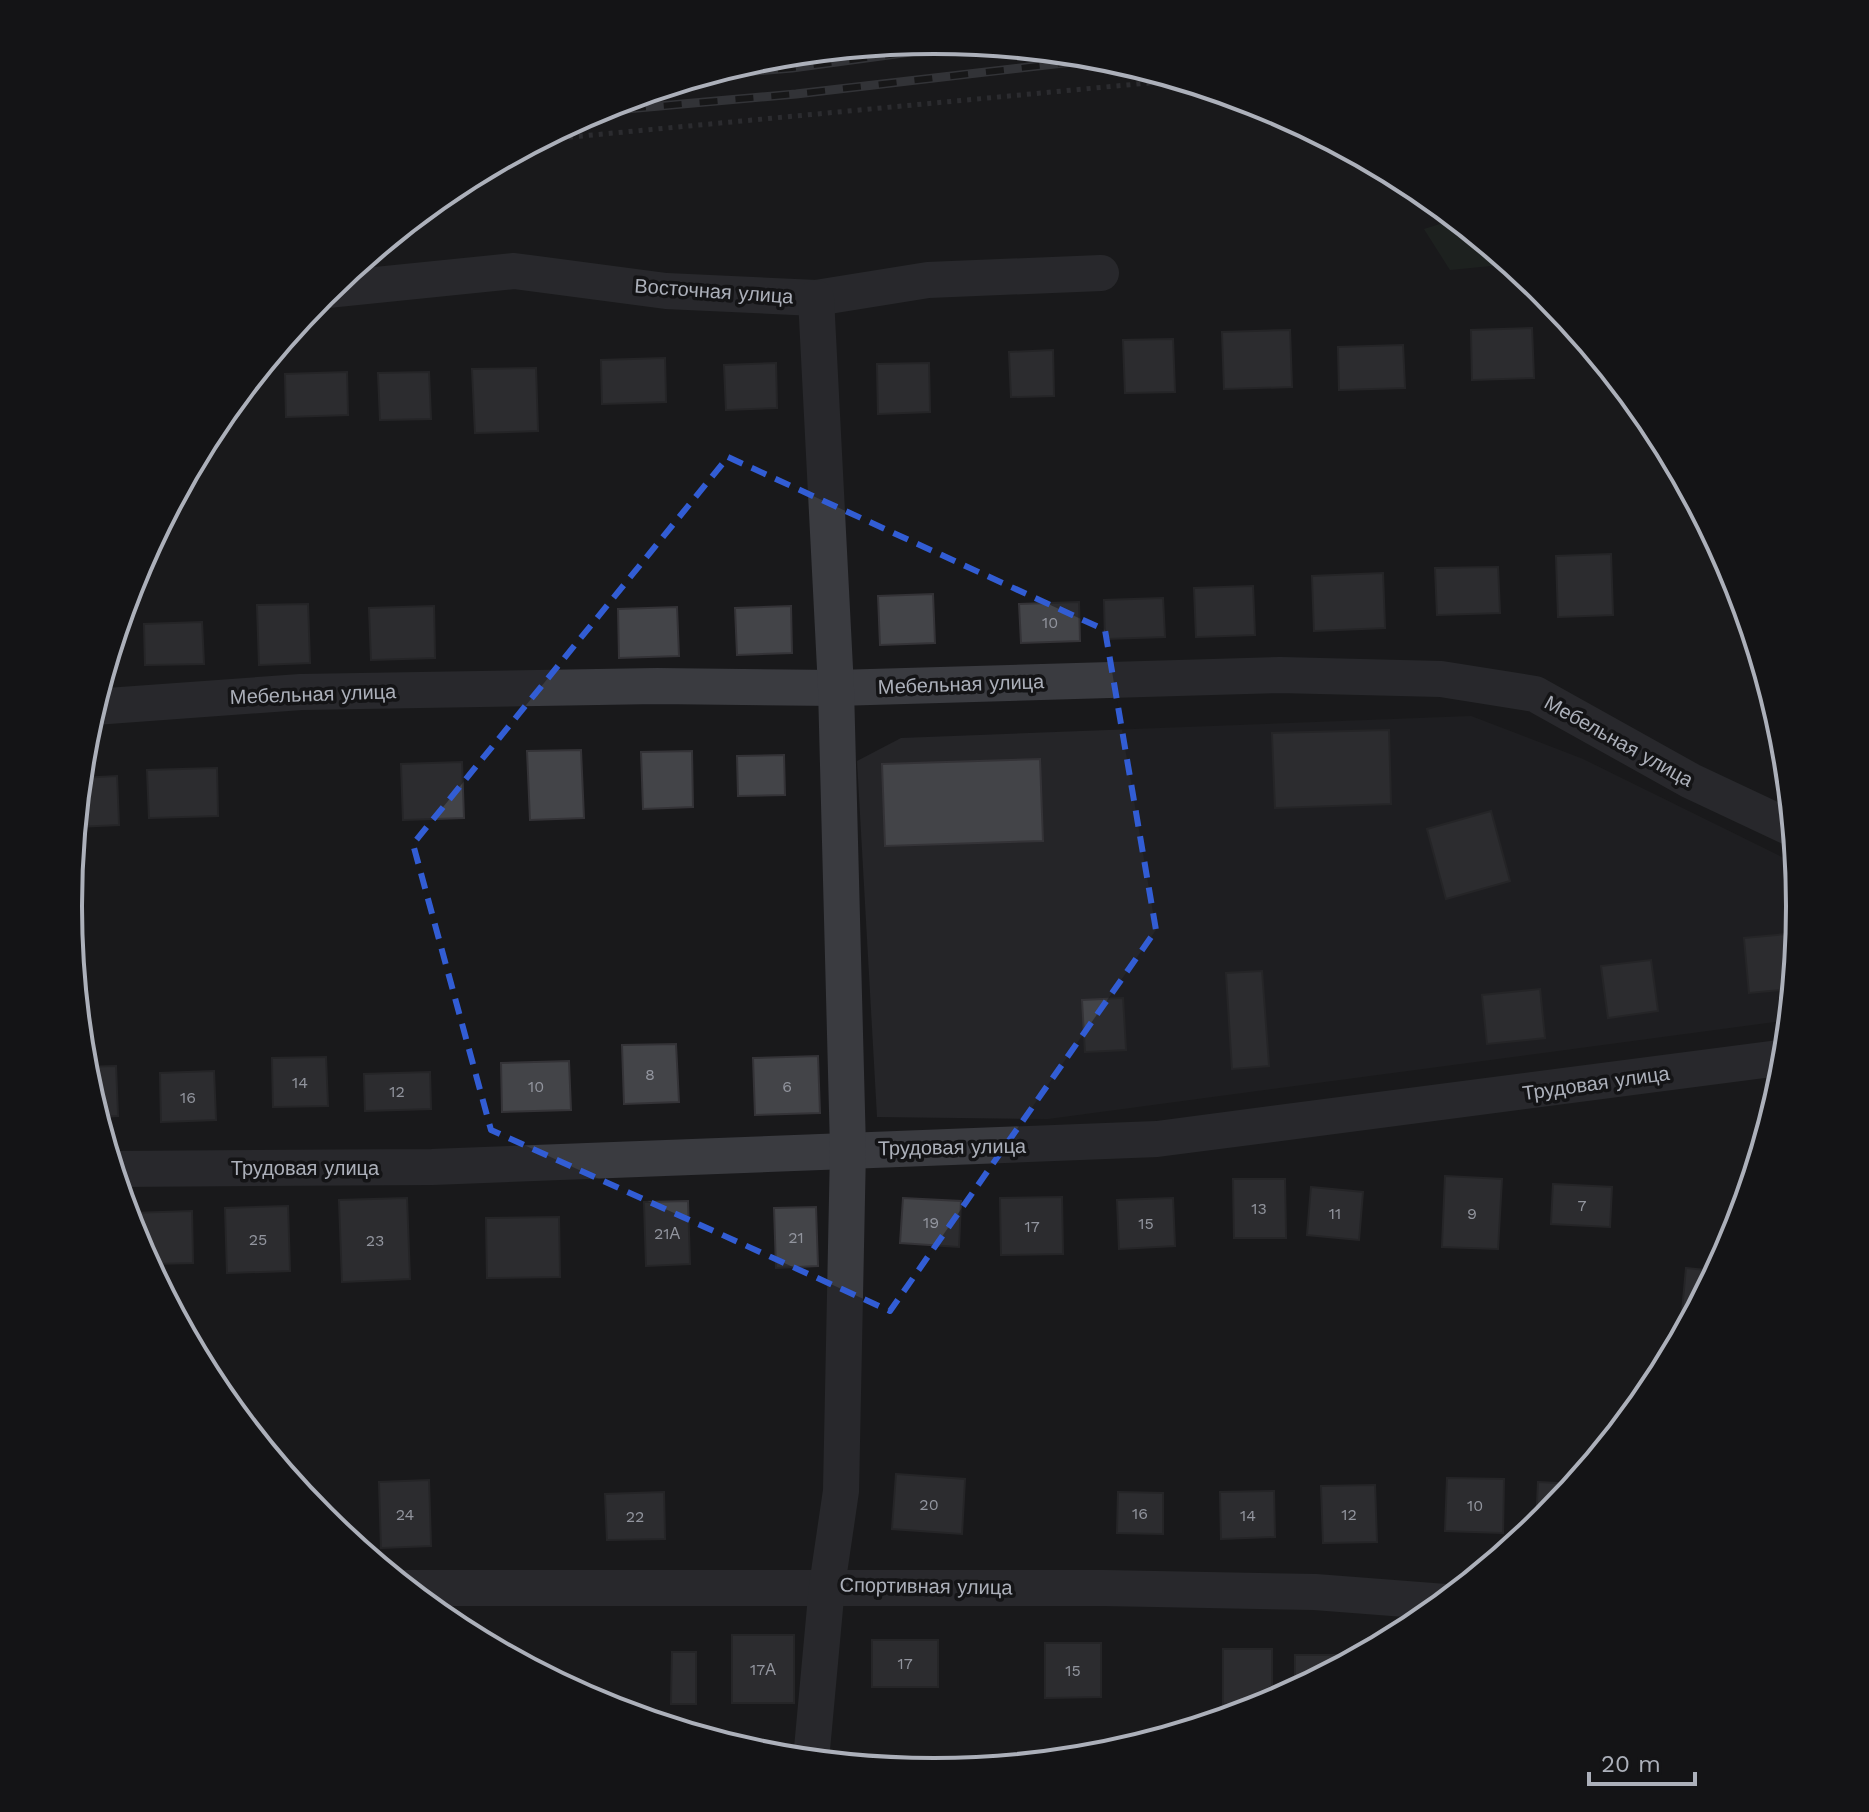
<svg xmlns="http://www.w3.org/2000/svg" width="1869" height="1812" font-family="'Work Sans',sans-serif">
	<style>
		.built { fill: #252528 }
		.green { fill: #232b25 }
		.building { fill: #434448; stroke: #343337; stroke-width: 2 }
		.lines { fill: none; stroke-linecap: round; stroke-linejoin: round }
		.path { stroke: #404247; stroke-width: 5; stroke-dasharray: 4 6; stroke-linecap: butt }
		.street { stroke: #3a3b40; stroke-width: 36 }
		.rail-casing { stroke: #515359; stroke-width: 9 }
		.rail { stroke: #141416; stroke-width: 6; stroke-dasharray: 18; stroke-linecap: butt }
		.marked { fill: none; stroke: #325dd4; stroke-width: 6; stroke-dasharray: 16 10; stroke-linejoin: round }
		.labels { text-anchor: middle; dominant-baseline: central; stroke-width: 7; stroke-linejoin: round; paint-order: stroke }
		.number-label { font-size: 16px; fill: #92959e }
		.street-label { font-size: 20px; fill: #acb0ba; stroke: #141416 }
		.rim { fill: none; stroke: #acb0ba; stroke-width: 4 }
	</style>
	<rect width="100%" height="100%" fill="#19191b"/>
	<polygon class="built" points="1471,716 1583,759 1796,864 1800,906 1789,1020 1048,1119 877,1117 857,761 901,738"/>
	<polygon class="green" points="1456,219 1511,264 1450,270 1424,229"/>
	<g class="building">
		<polygon points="1532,328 1534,378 1472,380 1471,330"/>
		<polygon points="1290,330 1292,387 1224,389 1222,332"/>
		<polygon points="1173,339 1175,392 1125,393 1123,340"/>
		<polygon points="1403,345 1405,388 1339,390 1338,347"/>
		<polygon points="1053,350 1054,396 1011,397 1009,352"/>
		<polygon points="665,358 666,402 602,404 601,360"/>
		<polygon points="776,363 777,408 726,410 724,365"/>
		<polygon points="929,363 930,412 878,414 877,364"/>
		<polygon points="536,368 538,431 475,433 472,369"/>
		<polygon points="347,372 348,415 286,417 285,374"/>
		<polygon points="429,372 431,419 380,420 378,373"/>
		<polygon points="1611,554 1613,615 1558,617 1556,556"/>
		<polygon points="1498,567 1500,613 1437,615 1435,568"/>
		<polygon points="1383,573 1385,628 1314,631 1312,576"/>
		<polygon points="1253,586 1255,635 1196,637 1194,588"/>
		<polygon points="933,594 935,643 880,645 878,596"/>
		<polygon points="1163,598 1165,637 1105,639 1104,600"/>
		<polygon points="1079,602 1080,641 1021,643 1019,604"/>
		<polygon points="308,604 310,663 259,665 257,605"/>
		<polygon points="434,606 435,658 371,660 369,608"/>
		<polygon points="791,606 792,653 737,655 735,608"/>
		<polygon points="677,607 679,656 619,658 618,609"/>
		<polygon points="202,622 204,664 145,665 144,624"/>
		<polygon points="1389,730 1391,804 1275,808 1272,733"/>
		<polygon points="581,750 584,818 530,820 527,751"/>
		<polygon points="692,751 693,807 643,809 641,752"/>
		<polygon points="784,755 785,795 738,796 737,756"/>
		<polygon points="1040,759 1043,841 885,846 882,764"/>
		<polygon points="462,762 464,818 403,820 401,764"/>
		<polygon points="217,768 218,816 149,818 147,770"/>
		<polygon points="117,776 119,825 76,827 81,778"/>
		<polygon points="1491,811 1510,881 1446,899 1427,829"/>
		<polygon points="1798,933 1792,989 1749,993 1744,938"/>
		<polygon points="1651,960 1658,1011 1608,1018 1601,966"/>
		<polygon points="1262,971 1269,1066 1232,1069 1226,973"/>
		<polygon points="1540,989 1545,1038 1487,1044 1482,995"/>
		<polygon points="1123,998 1126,1050 1085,1052 1082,1000"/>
		<polygon points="676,1044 679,1102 624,1104 622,1045"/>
		<polygon points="818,1056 820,1113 755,1115 753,1058"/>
		<polygon points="326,1057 328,1106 273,1107 272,1058"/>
		<polygon points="569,1061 571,1110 502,1112 501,1063"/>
		<polygon points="116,1066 118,1116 98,1117 84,1067"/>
		<polygon points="214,1071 216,1120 161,1122 160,1073"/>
		<polygon points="430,1072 431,1109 365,1111 364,1074"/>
		<polygon points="1445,1176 1502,1179 1498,1249 1442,1247"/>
		<polygon points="1233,1179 1285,1179 1286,1238 1234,1238"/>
		<polygon points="1553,1184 1612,1187 1610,1227 1551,1224"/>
		<polygon points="1311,1187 1363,1192 1359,1240 1307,1235"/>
		<polygon points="1062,1197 1063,1254 1001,1255 1000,1198"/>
		<polygon points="407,1198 410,1279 342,1282 339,1200"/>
		<polygon points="903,1198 961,1201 959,1247 900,1243"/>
		<polygon points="1173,1198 1175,1246 1119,1249 1117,1200"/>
		<polygon points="688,1201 690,1264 646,1266 644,1202"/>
		<polygon points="288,1206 290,1271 227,1273 225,1208"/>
		<polygon points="816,1207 818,1266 776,1268 774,1208"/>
		<polygon points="192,1211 193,1263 149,1264 134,1237 132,1213"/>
		<polygon points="559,1217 560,1277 487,1278 486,1218"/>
		<polygon points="1686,1268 1716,1271 1688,1324 1681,1323"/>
		<polygon points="896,1474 965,1479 962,1534 892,1529"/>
		<polygon points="1447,1478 1504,1479 1503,1533 1445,1531"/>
		<polygon points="429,1480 431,1546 381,1548 379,1482"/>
		<polygon points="1538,1482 1575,1484 1536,1527"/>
		<polygon points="1375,1485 1377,1542 1323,1543 1321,1486"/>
		<polygon points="1274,1491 1275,1537 1221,1539 1220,1492"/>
		<polygon points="664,1492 665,1539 607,1540 605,1494"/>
		<polygon points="1118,1492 1163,1493 1163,1534 1117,1533"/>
		<rect x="732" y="1635" width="62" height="68"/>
		<rect x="872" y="1640" width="66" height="47"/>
		<polygon points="1045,1643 1101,1643 1101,1697 1045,1698"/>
		<polygon points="1223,1649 1272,1649 1272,1703 1223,1704"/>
		<polygon points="672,1652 696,1652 696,1704 671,1704"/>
		<polygon points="1295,1655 1354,1655 1354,1659 1295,1690"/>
	</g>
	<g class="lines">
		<polyline class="path" points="539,140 1180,80"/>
		<g class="street">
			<polyline points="327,290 514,271 666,291 816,298 928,280 1101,273"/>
			<polyline points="94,707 301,692 657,686 836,688 1280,675 1441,679 1535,694 1691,781 1793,829"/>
			<polyline points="114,1169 432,1167 1157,1139 1786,1057"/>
			<polyline points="407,1588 1104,1588 1315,1592 1445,1602"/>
			<polyline points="811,1760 827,1586 841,1491 848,1149 836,688 816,298"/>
		</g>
		<defs>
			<g id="rail">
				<polyline points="706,75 792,68 970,44"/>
				<polyline points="592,112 796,94 1107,58"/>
			</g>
		</defs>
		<use href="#rail" class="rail-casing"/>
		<use href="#rail" class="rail"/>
	</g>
	<path d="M0 0H1869V1812H0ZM728 457 1105 630 1156 930 890 1311 491 1130 413 844Z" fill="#19191b" fill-opacity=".55" fill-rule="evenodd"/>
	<path class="marked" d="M728 457 1105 630 1156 930 890 1311 491 1130 413 844Z"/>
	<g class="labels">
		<g class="number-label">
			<text x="1050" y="622">10</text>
			<text x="650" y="1074">8</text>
			<text x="300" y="1082">14</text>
			<text x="536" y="1086">10</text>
			<text x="787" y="1086">6</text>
			<text x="397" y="1091">12</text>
			<text x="188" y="1097">16</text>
			<text x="1582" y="1205">7</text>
			<text x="1259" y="1208">13</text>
			<text x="1335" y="1213">11</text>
			<text x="1472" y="1213">9</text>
			<text x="931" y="1222">19</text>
			<text x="1146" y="1223">15</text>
			<text x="1032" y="1226">17</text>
			<text x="667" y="1233">21А</text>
			<text x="796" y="1237">21</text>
			<text x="258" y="1239">25</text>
			<text x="375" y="1240">23</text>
			<text x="929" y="1504">20</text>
			<text x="1475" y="1505">10</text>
			<text x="1140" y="1513">16</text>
			<text x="405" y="1514">24</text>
			<text x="1349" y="1514">12</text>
			<text x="1248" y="1515">14</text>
			<text x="635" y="1516">22</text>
			<text x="905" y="1663">17</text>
			<text x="763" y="1669">17А</text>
			<text x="1073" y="1670">15</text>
		</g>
		<g class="street-label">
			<text transform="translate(714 291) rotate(4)">Восточная улица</text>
			<text transform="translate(961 684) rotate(-2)">Мебельная улица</text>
			<text transform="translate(313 694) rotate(-2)">Мебельная улица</text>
			<text transform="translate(1619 741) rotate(29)">Мебельная улица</text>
			<text transform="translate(1596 1083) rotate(-8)">Трудовая улица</text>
			<text transform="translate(952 1147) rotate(-1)">Трудовая улица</text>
			<text x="305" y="1168">Трудовая улица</text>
			<text transform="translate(926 1586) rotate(1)">Спортивная улица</text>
		</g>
	</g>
	<path d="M0 0H1869V1812H0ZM82 906a852 852 0 1 1 1704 0a852 852 0 1 1-1704 0Z" fill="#141416" fill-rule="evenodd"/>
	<path class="rim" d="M82 906a852 852 0 1 1 1704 0a852 852 0 1 1-1704 0Z"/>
	<path d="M1589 1772v12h106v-12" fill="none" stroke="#acb0ba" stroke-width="4"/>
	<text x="1601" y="1772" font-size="24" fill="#acb0ba" stroke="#141416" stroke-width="6" paint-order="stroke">20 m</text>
</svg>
